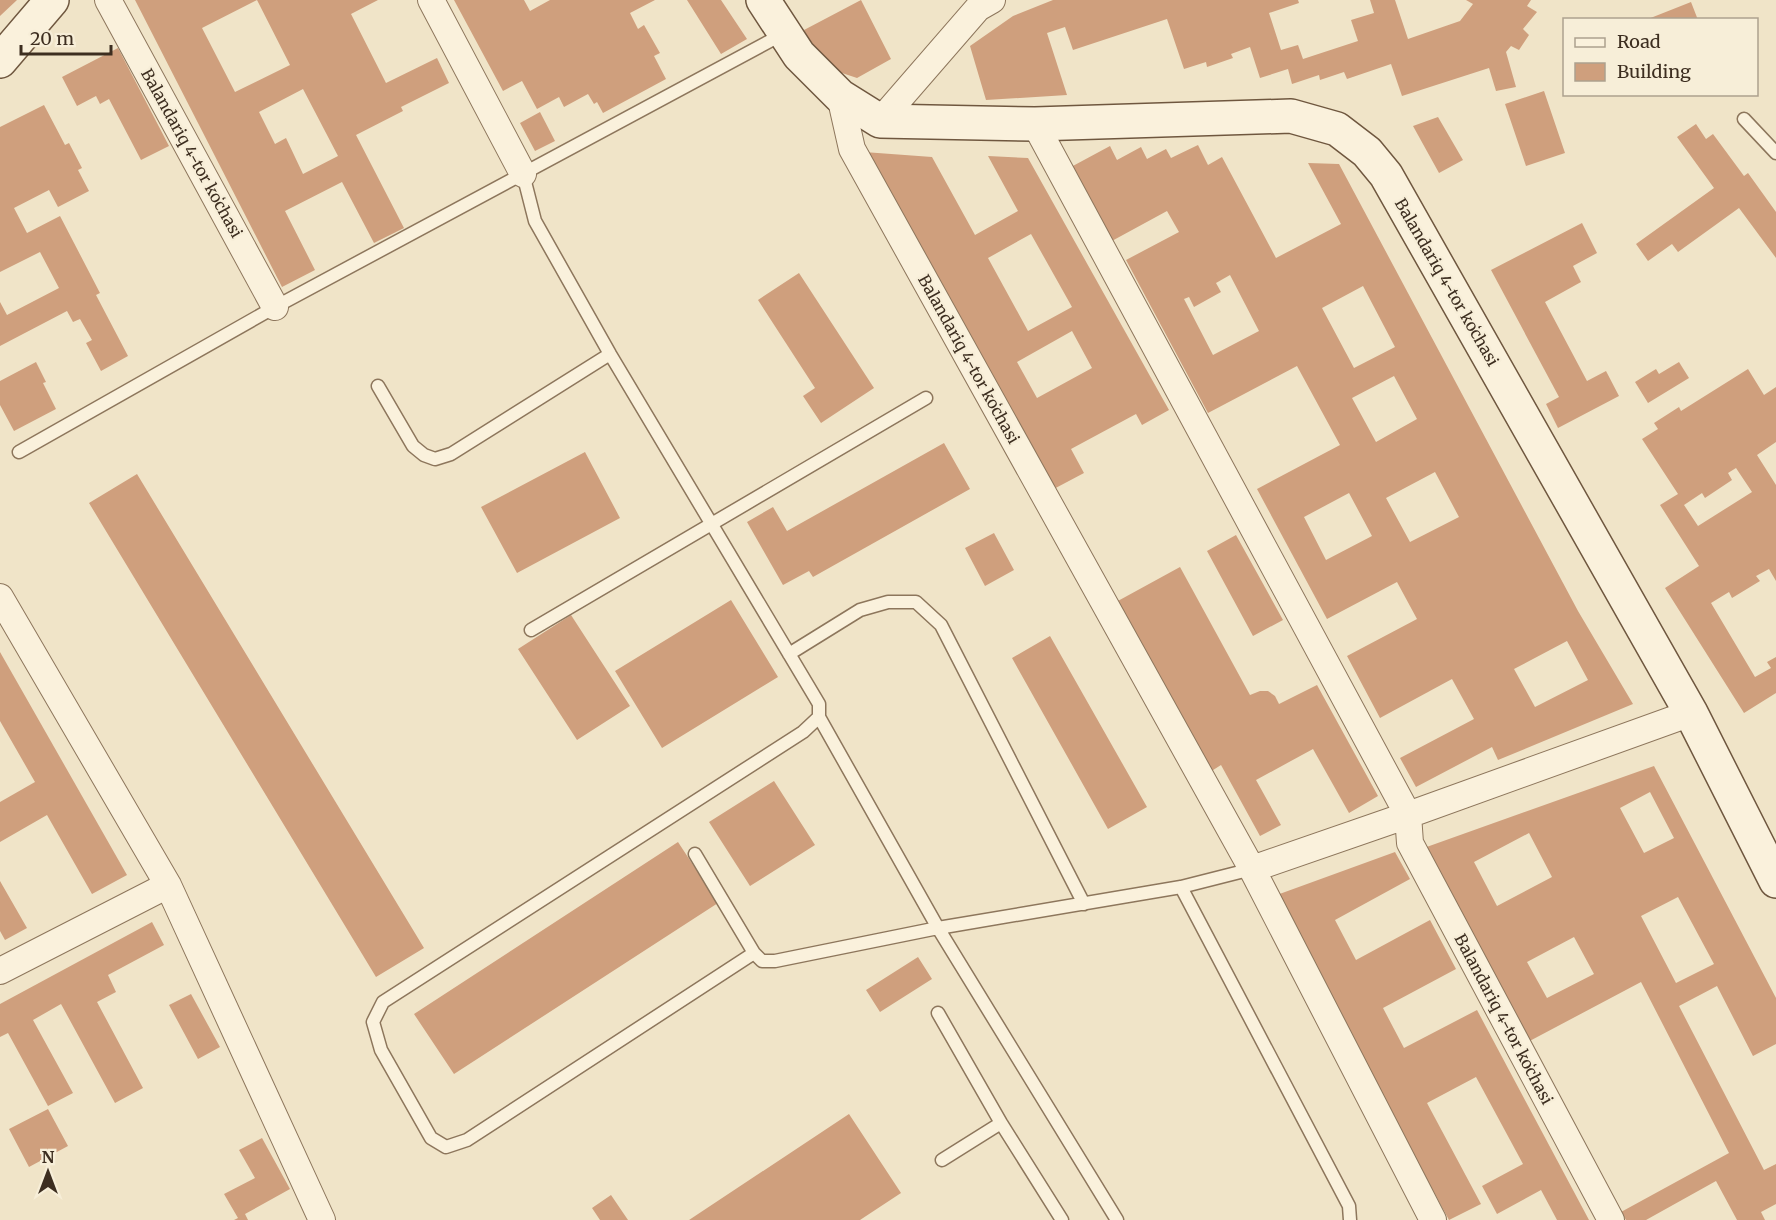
<svg xmlns="http://www.w3.org/2000/svg" width="1776" height="1220" font-family="Merriweather,serif">
  <rect width="100%" height="100%" fill="#f0e4c8"/>
  <path fill="#cf9f7d" fill-rule="evenodd" d="M0 0H17L0 16Z
    M135 0H378L351 14 386 83 437 58 449 83 401 107 403 111 356 135 404 228 374 243 342 182 285 211 315 270 282 287ZM257 0 290 65 235 92 202 28ZM303 89 338 156 303 174 286 138 275 144 259 112Z
    M454 0H524L530 11 550 0H655L630 13 638 29 644 25 660 53 654 56 666 79 603 113 597 102 594 104 588 94 564 107 559 97 537 109 522 81 503 91Z
    M687 0H721L747 39 721 54Z
    M861 0 891 59 857 78 833 70 821 62 804 30Z
    M1053 0H1298L1299 3 1269 13 1281 50 1298 45 1303 59 1358 41 1351 20 1374 13 1370 0H1395L1408 39 1460 21 1473 4 1466 0H1531L1527 6 1537 12 1523 29 1529 35 1519 50 1511 46 1506 52 1516 87 1496 91 1489 68 1402 96 1391 64 1347 79 1344 72 1320 80 1319 75 1292 84 1288 69 1260 78 1250 47 1231 54 1233 58 1207 67 1206 62 1184 69 1167 19 1073 50 1065 27 1047 33 1067 95 986 100 970 46 1013 16Z
    M1691 2 1698 20H1648V19Z
    M118 48 169 146 141 160 109 99 100 104 96 96 77 106 62 77Z
    M1544 91 1565 153 1526 166 1505 104Z
    M44 105 65 145 69 143 82 168 78 170 89 191 58 207 49 190 14 208 27 233 60 216 100 293 96 295 128 356 101 371 86 343 92 340 80 319 73 322 67 311 0 346V302L7 315 59 288 40 252 0 272V127Z
    M540 112 555 141 535 151 520 123Z
    M1438 117 1463 160 1439 173 1413 126Z
    M1696 124 1706 139 1713 134 1744 176 1748 173 1776 212V258L1739 208 1678 252 1672 244 1648 261 1636 244 1714 188 1677 137Z
    M1198 145 1208 165 1222 157 1276 258 1341 224 1308 163 1339 164 1578 611 1633 704 1498 760 1492 747 1416 787 1400 758 1474 719 1452 679 1380 718 1347 656 1417 619 1397 582 1327 619 1257 489 1340 445 1297 366 1208 413 1126 260 1179 232 1167 211 1110 242 1071 167 1110 146 1117 160 1141 147 1147 159 1166 149 1171 158ZM1230 275 1259 331 1213 355 1184 299 1189 297 1194 307 1221 292 1216 283ZM1363 286 1395 347 1354 368 1322 308ZM1394 376 1417 419 1376 442 1352 398ZM1435 472 1459 517 1410 542 1386 498ZM1349 493 1372 536 1326 560 1304 517ZM1567 641 1588 680 1535 707 1514 669Z
    M864 152 932 157 975 235 1018 211 988 156 1028 158 1169 410 1142 425 1136 414 1071 449 1084 473 1050 491ZM1031 234 1072 307 1028 331 988 258ZM1072 331 1092 368 1037 398 1017 362Z
    M1582 223 1597 253 1573 266 1581 282 1545 302 1587 381 1606 371 1619 396 1558 428 1546 404 1559 397 1491 270Z
    M799 273 874 388 821 423 803 396 815 388 758 300Z
    M36 362 46 382 43 383 56 409 14 431 0 405V381Z
    M1679 362 1689 378 1648 403 1635 382 1656 369 1659 374Z
    M1748 369 1764 395 1776 387V442L1757 455 1776 485V581L1769 569 1756 576 1760 581 1732 598 1729 592 1711 603 1755 677 1771 668 1767 662 1776 657V693L1744 713 1665 588 1699 566 1660 505 1678 494 1642 439 1658 429 1654 423 1679 407 1681 411ZM1736 468 1752 492 1698 526 1684 505 1702 493 1705 498 1732 480 1728 473Z
    M944 443 970 489 813 577 809 571 783 585 747 522 773 507 787 531Z
    M585 452 620 518 517 573 481 507Z
    M137 474 424 948 376 977 89 503Z
    M994 533 1014 570 985 586 965 548Z
    M1236 535 1283 620 1253 636 1207 551Z
    M1180 567 1250 695 1260 691H1268L1275 696 1279 704 1317 685 1378 796 1349 813 1313 749 1256 780 1281 825 1260 836 1221 765 1210 772 1116 602Z
    M731 600 778 677 662 748 615 671Z
    M571 615 630 706 577 740 518 649Z
    M1050 636 1147 807 1108 829 1012 658Z
    M0 652 127 875 92 894 47 815 0 842V802L35 782 0 721Z
    M1654 766 1776 998V1044L1753 1056 1717 986 1679 1006 1764 1170 1776 1164V1204L1761 1212 1765 1220H1737L1716 1181 1646 1220H1626L1621 1212 1729 1153 1641 982 1524 1044 1421 849ZM1650 792 1674 838 1644 853 1620 808ZM1529 833 1552 877 1497 906 1474 862ZM1678 897 1714 964 1676 983 1641 916ZM1574 937 1594 974 1547 998 1527 962Z
    M774 781 815 845 750 886 709 822Z
    M678 842 718 903 454 1074 414 1014Z
    M1395 852 1410 879 1335 920 1356 960 1430 920 1456 969 1383 1008 1404 1048 1477 1010 1589 1220H1557L1541 1190 1497 1214 1482 1186 1523 1164 1476 1077 1427 1103 1481 1204 1449 1220 1274 896Z
    M0 881 27 928 5 940 0 931Z
    M152 922 164 945 108 975 116 992 97 1002 143 1088 115 1103 61 1004 33 1020 73 1093 48 1106 8 1033 0 1037V1004Z
    M918 957 932 979 880 1012 866 990Z
    M191 994 220 1047 198 1059 169 1005Z
    M48 1109 68 1146 29 1167 9 1129Z
    M849 1114 901 1193 860 1220H689Z
    M262 1138 290 1189 245 1214 248 1220H234L238 1218 224 1194 255 1178 239 1150Z
    M611 1195 628 1220H600L592 1208Z"/>
  <g fill="none" stroke-linecap="round" stroke-linejoin="round">
    <defs>
      <path id="lane" d="M1744 119 1776 153
        M523 174 535 221 610 354 819 704V717L803 732 383 1002 373 1022 381 1050 431 1138 446 1147 467 1140 754 953
        M378 386 413 446 424 455 435 459 451 454 610 354
        M19 452 275 307 783 34
        M531 630 926 398
        M789 654 860 610 888 602H916L941 625 1084 904
        M819 717 938 928 1181 887 1252 869
        M695 854 754 953 762 961H775L938 928 1117 1220
        M1181 887 1349 1206 1350 1220
        M938 1013 1001 1123 1062 1220
        M942 1160 1001 1123"/>
      <path id="street" d="M108 0 275 307
        M431 0 523 174
        M840 96 852 149 1252 869 1433 1220
        M880 121 978 8 992 0
        M1035 124 1408 815 1410 843 1611 1220
        M0 597 168 885 322 1220
        M1252 869 1408 815 1691 713
        M0 971 168 885"/>
      <path id="secondary" d="M763 0 799 55 840 96 880 121 1035 124 1291 116 1337 129 1367 152 1386 175 1691 713 1776 881
        M0 61 52 0"/>
    </defs>
    <use href="#lane" stroke="#8d765c" stroke-width="15"/>
    <use href="#street" stroke="#8d765c" stroke-width="28"/>
    <use href="#secondary" stroke="#6f573f" stroke-width="36"/>
    <use href="#lane" stroke="#faf1dc" stroke-width="12"/>
    <use href="#street" stroke="#faf1dc" stroke-width="26"/>
    <use href="#secondary" stroke="#faf1dc" stroke-width="33"/>
  </g>
  <g text-anchor="middle" stroke-width="4.5" stroke-linejoin="round" paint-order="stroke">
    <g font-size="16" fill="#3d2e20" stroke="#f7eed8">
      <text transform="translate(192 153) rotate(61)" y="6">Balandariq 4-tor koʻchasi</text>
      <text transform="translate(1447 282) rotate(60)" y="6">Balandariq 4-tor koʻchasi</text>
      <text transform="translate(969 359) rotate(61)" y="6">Balandariq 4-tor koʻchasi</text>
      <text transform="translate(1504 1019) rotate(62)" y="6">Balandariq 4-tor koʻchasi</text>
    </g>
  </g>
  <rect x="1563" y="18" width="195" height="78" fill="#f7eed8" stroke="#ada18e" stroke-width="1.5"/>
  <rect x="1575" y="38" width="30" height="9" fill="#faf1dc" stroke="#ada18e" stroke-width="1.5"/>
  <text x="1617" y="48" font-size="18" fill="#3d2e20">Road</text>
  <rect x="1575" y="63" width="30" height="18" fill="#cf9f7d" stroke="#ada18e" stroke-width="1.5"/>
  <text x="1617" y="78" font-size="18" fill="#3d2e20">Building</text>
  <g transform="translate(48 1172)" stroke="#f7eed8" stroke-width="4.5" paint-order="stroke">
  <path d="M0-4.5L10 22L0 15L-10 22Z" fill="#3d2e20"/>
  <text y="-9" font-size="16" font-weight="bold" text-anchor="middle" fill="#3d2e20">N</text>
  </g>
  <path d="M21 45v9h90v-9" fill="none" stroke="#3d2e20" stroke-width="3"/>
  <text x="30" y="45" font-size="18" fill="#3d2e20" stroke="#f7eed8" stroke-width="4.5" paint-order="stroke">20 m</text>
</svg>
